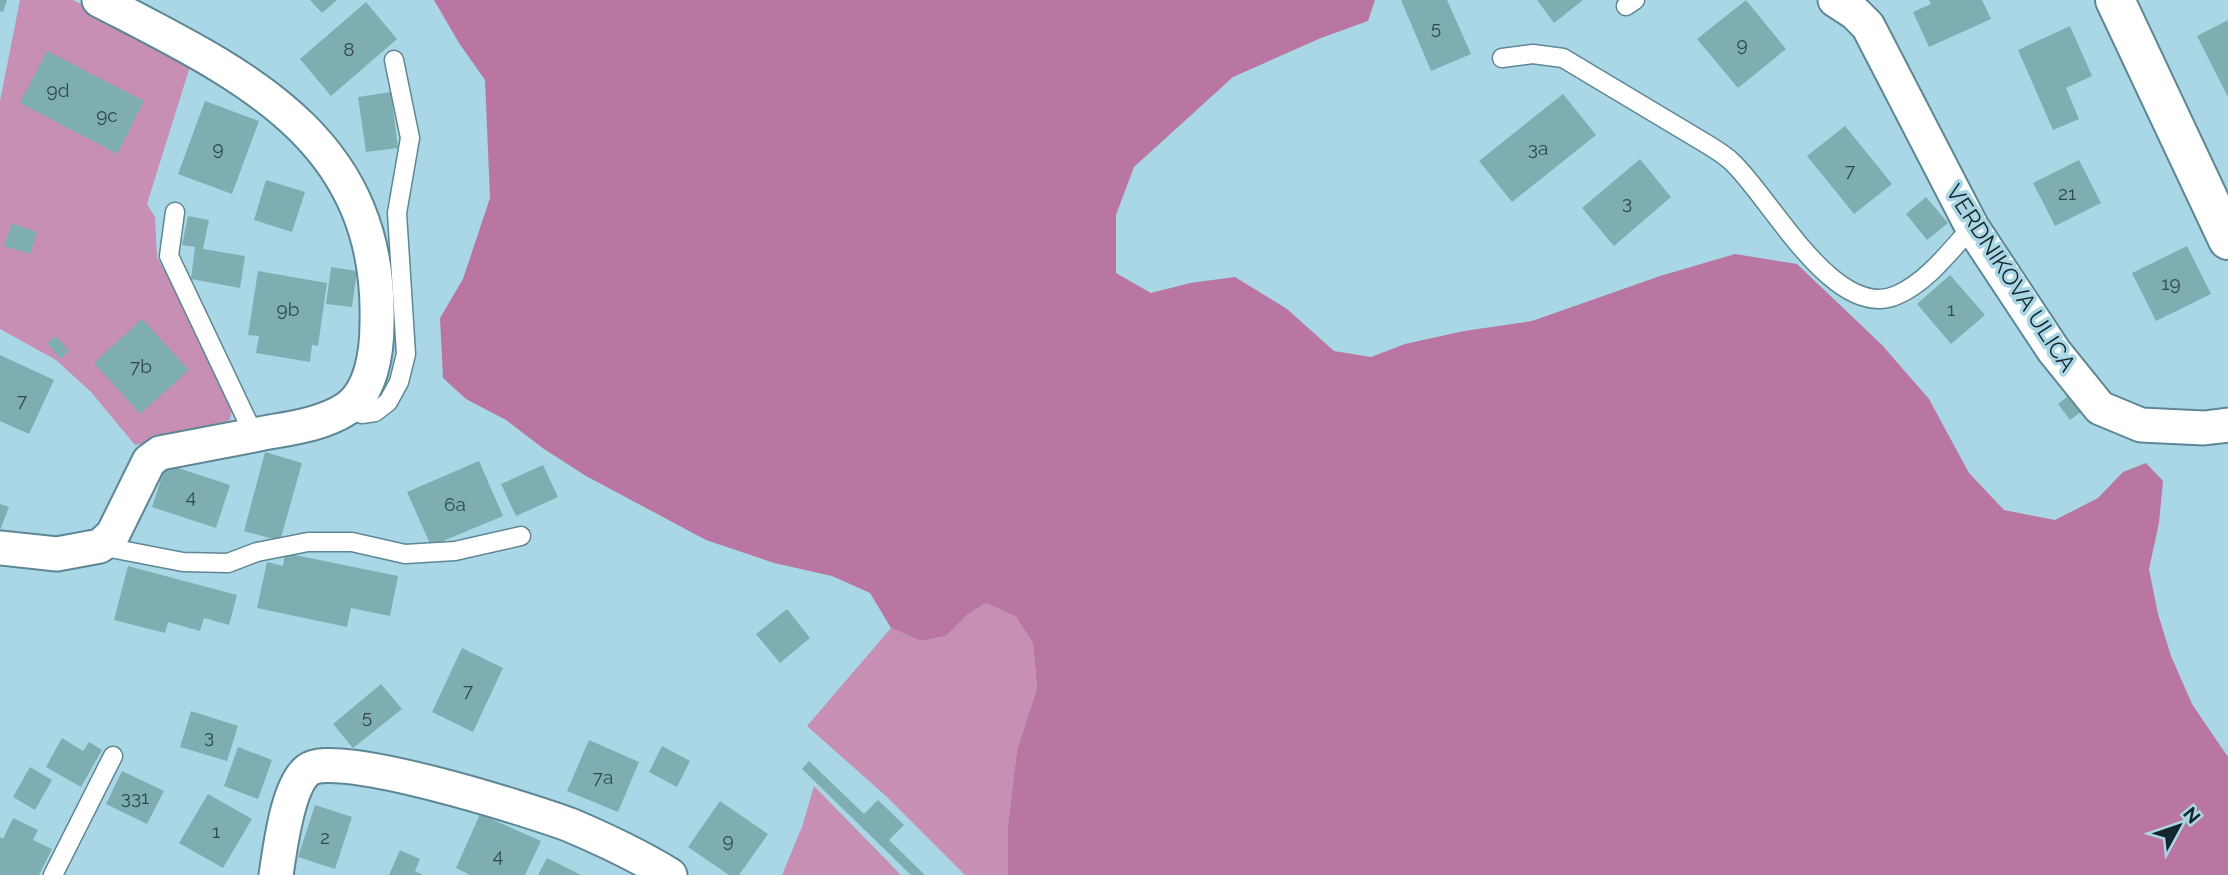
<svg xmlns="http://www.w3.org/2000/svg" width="2228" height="875" font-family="Raleway,sans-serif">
  <rect width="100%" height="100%" fill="#aad7e6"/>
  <path fill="#c78fb3" d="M20 0H73L192 60 147 204 155 217 157 257 224 382 233 406 230 419 221 428 135 445 91 392 56 360 0 329V101Z
    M986 603 1016 617 1033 643 1037 688 1017 750 1008 825V875H965L887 797 807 726 891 628 921 641 946 636 967 615Z
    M814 786 901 875H782L802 827Z"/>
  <path fill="#b976a3" d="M434 0H1375L1368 21 1321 38 1233 77 1134 167 1116 215V273L1151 293 1190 283 1235 277 1287 309 1334 351 1371 357 1405 344 1464 331 1532 321 1660 276 1735 254 1797 264 1882 345 1929 399 1969 473 2004 510 2055 520 2098 498 2123 472 2146 463 2163 481 2159 523 2149 569 2158 614 2171 656 2192 704 2228 757V875H1008V825L1017 750 1037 688 1033 643 1016 617 986 603 967 615 946 636 921 641 891 628 870 593 832 576 774 563 706 540 586 476 544 449 506 420 466 399 443 378 440 318 463 279 490 198 485 80 459 43Z"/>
  <path fill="#7eaeb1" d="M0 0H7L3 12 0 11Z
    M310 0H337L322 13Z
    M1401 0H1447L1471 54 1431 71Z
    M1537 0H1583L1554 23Z
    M1746 0 1786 49 1738 88 1697 39Z
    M1929 0H1982L1991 19 1929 47 1913 12 1931 4Z
    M366 2 397 39 331 96 300 59Z
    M2228 20V97L2197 36Z
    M2070 26 2092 76 2066 88 2079 119 2053 130 2018 50Z
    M47 51 144 101 117 154 20 103Z
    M391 92 398 148 366 152 358 97Z
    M1563 94 1596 135 1512 202 1479 161Z
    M205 101 259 121 232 194 178 174Z
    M1845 126 1892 184 1854 214 1807 156Z
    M1640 159 1671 197 1614 246 1582 208Z
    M2079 160 2101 203 2055 226 2033 183Z
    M266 180 305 192 292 232 254 220Z
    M1926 197 1948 223 1927 240 1906 214Z
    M188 216 209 220 203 249 245 256 240 288 191 279 195 247 182 245Z
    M12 223 37 232 30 254 4 246Z
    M2187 246 2211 294 2156 321 2132 273Z
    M331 267 357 271 352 307 326 304Z
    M258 271 327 283 318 346 312 345 310 362 256 353 259 336 248 335Z
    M1950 275 1985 315 1951 344 1917 304Z
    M142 319 189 370 140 414 94 363Z
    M56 336 69 351 60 359 47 343Z
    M0 355 54 380 29 434 0 421Z
    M2072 393 2085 409 2070 420 2058 404Z
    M265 452 302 463 280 541 244 531Z
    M479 461 503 516 431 546 407 492Z
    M166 464 230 485 216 528 152 507Z
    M543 465 558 497 516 516 501 484Z
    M0 504 9 507 0 530Z
    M285 553 398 576 390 616 351 608 347 627 257 608 267 562 283 566Z
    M128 566 237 595 229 625 204 618 200 631 168 622 165 633 114 620Z
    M787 609 810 638 780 663 756 634Z
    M462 648 503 668 473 732 432 712Z
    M381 684 402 709 353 748 333 724Z
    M191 711 238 726 227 761 180 747Z
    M62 738 83 751 89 742 102 750 81 787 46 767Z
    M589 740 639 762 618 812 567 791Z
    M662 746 690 761 677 787 649 772Z
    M238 747 272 760 258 799 224 786Z
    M809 761 864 814 878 800 904 825 889 840 925 875H911L802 769Z
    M30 767 52 780 35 810 13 797Z
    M122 771 164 791 147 824 106 804Z
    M208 794 252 819 223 868 179 843Z
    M720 801 768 834 739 875H729L688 847Z
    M315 805 352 817 335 869 298 857Z
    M480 814 541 841 525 875H470L456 868Z
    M13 818 38 830 33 840 52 849 39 875H0V837L3 839Z
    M400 850 420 859 415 871 423 875H389Z
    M547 858 581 875H538Z"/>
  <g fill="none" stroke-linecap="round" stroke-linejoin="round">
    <defs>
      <path id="service" d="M1626 6 1635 0
        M1502 58 1533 54 1563 58 1710 146C1718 151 1726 156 1732 162 1770 197 1835 323 1897 295 1927 282 1950 251 1972 227
        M175 212 169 256 254 435
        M347 409 362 414 375 412 388 402 399 382 406 354 397 213 410 138 394 60
        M100 546 183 562 228 563 257 552 308 542H352L405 554 455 551 521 536
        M53 875 113 756"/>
      <path id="minor" d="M1835 0 1855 13 1868 26 1972 227 2054 351 2100 408 2141 425 2204 428 2228 425
        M0 548 57 554 100 546 113 534 149 461 160 453C191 447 222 441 254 435 283 429 320 426 346 409 372 392 377 351 377 323 382 136 241 74 99 0
        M276 875C280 850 287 786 308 770 335 748 533 811 570 825 603 839 639 856 670 875"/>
      <path id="tertiary" d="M2115 0 2228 240"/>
    </defs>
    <use href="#service" stroke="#5d8795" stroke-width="21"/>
    <use href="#minor" stroke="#5d8795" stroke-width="37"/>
    <use href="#tertiary" stroke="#5d8795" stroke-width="42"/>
    <use href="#service" stroke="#fff" stroke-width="18"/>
    <use href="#minor" stroke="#fff" stroke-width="33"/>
    <use href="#tertiary" stroke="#fff" stroke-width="38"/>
  </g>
  <g text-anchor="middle" stroke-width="7" stroke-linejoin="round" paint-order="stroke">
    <g font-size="19" fill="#2f494e">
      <text x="1436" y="34">5</text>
      <text x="1742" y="51">9</text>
      <text x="349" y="56">8</text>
      <text x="58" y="97">9d</text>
      <text x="107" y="122">9c</text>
      <text x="218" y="155">9</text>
      <text x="1538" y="155">3a</text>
      <text x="1850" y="177">7</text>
      <text x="2067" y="200">21</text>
      <text x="1627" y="209">3</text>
      <text x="2171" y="290">19</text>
      <text x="288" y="316">9b</text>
      <text x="1951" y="316">1</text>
      <text x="141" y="373">7b</text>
      <text x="22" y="407">7</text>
      <text x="191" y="503">4</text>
      <text x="455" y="511">6a</text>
      <text x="468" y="697">7</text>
      <text x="367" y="723">5</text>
      <text x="209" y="743">3</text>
      <text x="603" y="784">7a</text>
      <text x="135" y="804">331</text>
      <text x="216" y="838">1</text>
      <text x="325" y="844">2</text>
      <text x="728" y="847">9</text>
      <text x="498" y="862">4</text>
    </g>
    <g font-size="23" fill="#15272d" stroke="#aad7e6">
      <text transform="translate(2011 278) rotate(57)" y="8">VERDNIKOVA ULICA</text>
    </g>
  </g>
  <g transform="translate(2179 826) rotate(50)" stroke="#aad7e6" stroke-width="5" paint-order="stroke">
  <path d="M0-5L12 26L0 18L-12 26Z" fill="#15272d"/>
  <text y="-10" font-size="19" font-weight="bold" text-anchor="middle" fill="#15272d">N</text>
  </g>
</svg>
